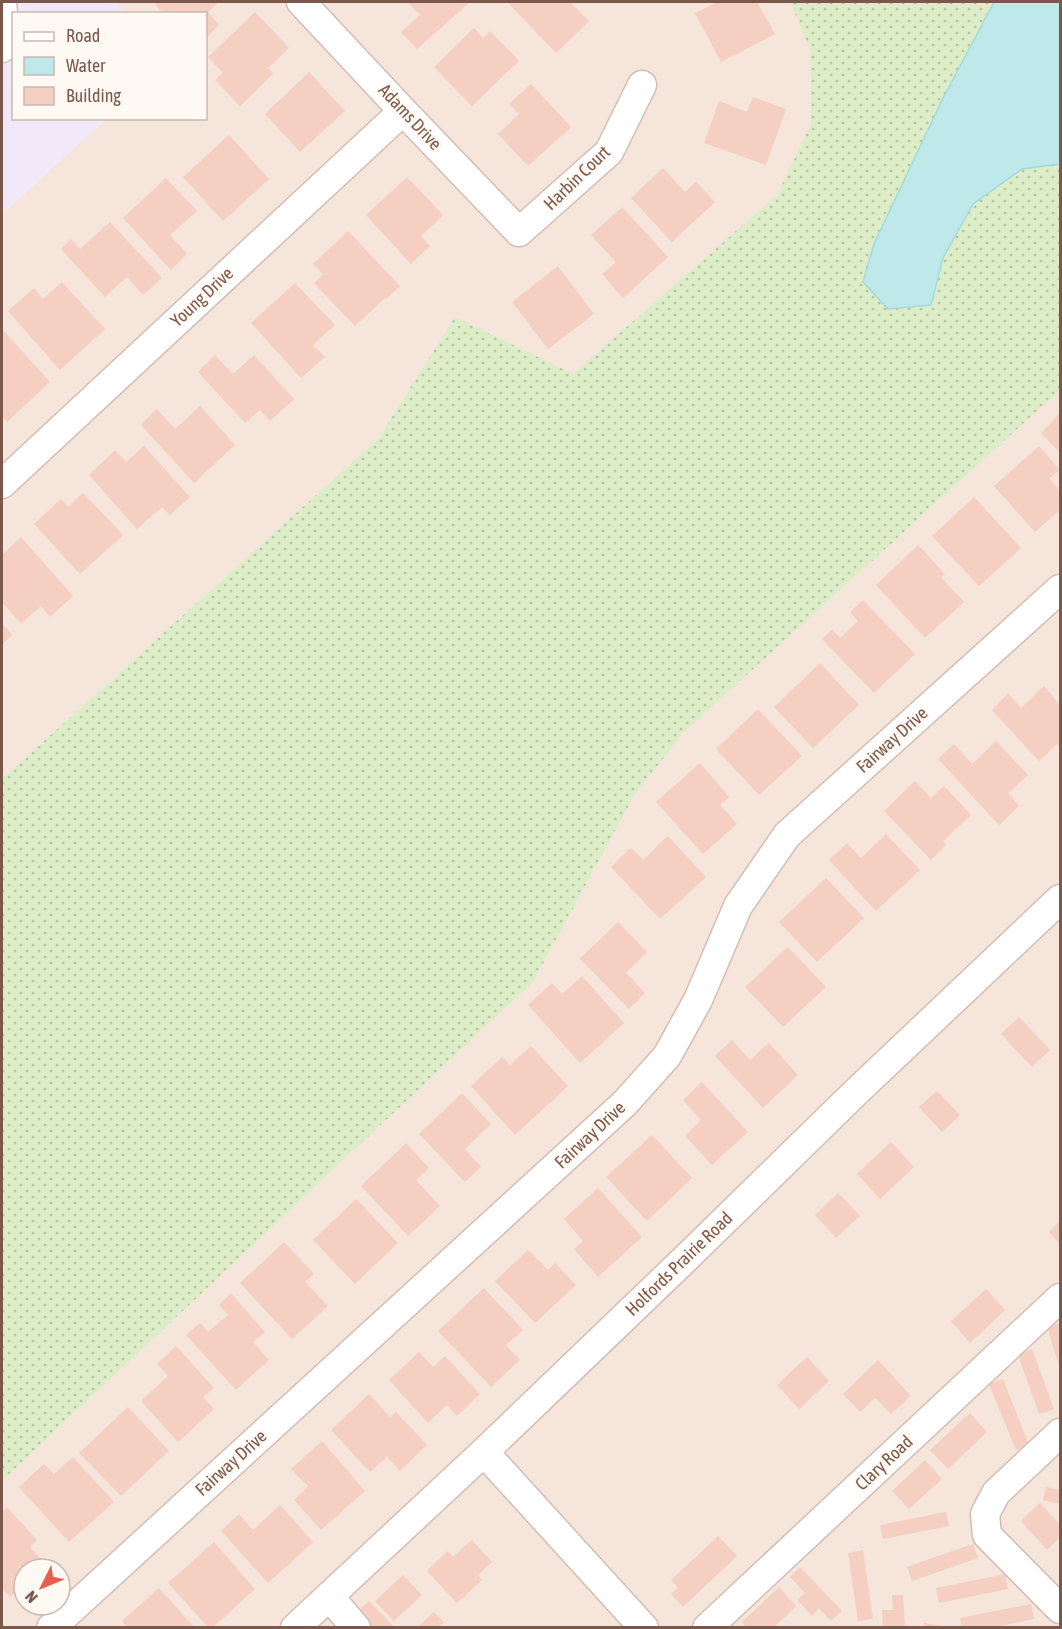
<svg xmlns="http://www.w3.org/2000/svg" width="1062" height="1629" font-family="'Asap Condensed',sans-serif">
  <defs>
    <pattern id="grass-dots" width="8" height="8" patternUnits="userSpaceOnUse" patternTransform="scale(1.5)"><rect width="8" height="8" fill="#dcedc8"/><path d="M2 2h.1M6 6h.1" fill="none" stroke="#b7c3a5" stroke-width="1.8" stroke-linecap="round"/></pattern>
  </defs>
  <rect width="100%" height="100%" fill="#fdf4ec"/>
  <path fill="#f5e5da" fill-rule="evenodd" d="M114 2H790L810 50 811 124 778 195 573 374 455 318 378 439 2 779V214L106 119 206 118V14L125 13Z
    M1060 390V1627L2 1628V1479L6 1477 533 982 634 796 683 733ZM24 1569H60V1605H24Z"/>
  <path fill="#f1e8fa" d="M2 2H114L125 13 14 14V118L106 119 2 214Z"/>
  <path fill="url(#grass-dots)" d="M790 2H1060V390L683 733 634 796 533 982 6 1477 2 1479V779L378 439 455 317 573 374 777 195 811 124 810 50Z"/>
  <path fill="#bee8e9" stroke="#a4dadb" stroke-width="1.5" d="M994 2H1060V164L1022 169 973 204 943 258 931 305 888 309 863 282 874 244 942 100Z"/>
  <path fill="#f4cfc2" d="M158 2H219L208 12 219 25 206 38V14H164L155 4Z
    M407 2H470L417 49 401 32 420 15Z
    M507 2H570L589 21 556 53Z
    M717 2H757L775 34 721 62 695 13Z
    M255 12 289 48 268 68 273 74 240 106 215 80 223 73 208 57Z
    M474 28 483 38 490 31 519 61 472 106 434 67Z
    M309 72 345 111 300 152 265 114Z
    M531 84 571 127 528 166 498 134 519 114 509 104Z
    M753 97 786 109 766 165 704 143 719 101 747 112Z
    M229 135 269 179 223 221 183 177Z
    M663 168 685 192 696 182 715 202 672 242 631 198Z
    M407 177 443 215 421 236 430 246 411 264 366 215Z
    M166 178 197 211 170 235 187 254 171 270 123 218Z
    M622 207 668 257 623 298 602 274 616 262 591 235Z
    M110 222 162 278 143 295 127 277 105 297 61 249 71 239 80 249Z
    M348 231 400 286 386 299 385 298 355 326 314 283 323 274 313 264Z
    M558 266 594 314 548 349 512 302Z
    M62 282 105 329 60 370 8 311 34 288 43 299Z
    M295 283 335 325 313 345 325 357 301 378 251 323Z
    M2 329 50 382 7 422 2 416Z
    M215 355 233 374 254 355 294 399 270 421 260 410 245 423 198 372Z
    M200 406 235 445 194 483 141 425 157 409 175 429Z
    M1060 413V453L1041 433Z
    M144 446 190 497 170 515 162 507 137 529 89 475 115 450 126 462Z
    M1039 446 1060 470 1049 478 1060 491V510L1035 532 994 486Z
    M83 493 123 535 80 574 34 524 61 499 68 507Z
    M974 497 1021 548 979 586 932 536Z
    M21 537 73 596 50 617 41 606 21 624 2 602V555Z
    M918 545 945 574 941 577 964 602 925 638 876 585Z
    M863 600 915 654 874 693 822 639 832 630 840 638 858 621 850 612Z
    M2 623 12 635 2 645Z
    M820 663 859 705 813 748 774 707Z
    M1044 686 1060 705V748L1057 744 1039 761 992 710 1008 694 1021 708Z
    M758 709 802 756 759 795 716 749Z
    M996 741 1028 775 1008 793 1019 806 999 825 938 759 954 744 972 764Z
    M700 763 729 797 720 805 737 824 703 854 656 802Z
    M915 781 931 798 944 786 971 815 943 841 946 845 931 860 884 811Z
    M886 834 920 870 876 911 829 860 847 843 861 858Z
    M668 836 706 877 660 919 611 867 631 848 643 860Z
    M826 878 864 918 817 962 779 922Z
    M618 922 647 952 626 973 645 993 629 1009 580 959Z
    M788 947 826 987 783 1027 745 987Z
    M582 976 624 1023 580 1063 528 1005 552 983 562 994Z
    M1019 1017 1050 1050 1032 1067 1001 1034Z
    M732 1040 750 1060 769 1043 798 1075 763 1108 715 1056Z
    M531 1046 568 1086 515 1135 471 1086 502 1057 510 1065Z
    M702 1082 748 1132 712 1165 685 1136 701 1120 683 1100Z
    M937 1091 960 1115 942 1132 919 1107Z
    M462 1093 491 1124 465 1149 481 1167 465 1182 419 1134Z
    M652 1135 692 1178 647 1221 606 1177Z
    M891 1142 914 1167 880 1199 857 1174Z
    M406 1143 429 1168 416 1180 440 1206 408 1236 361 1186Z
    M598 1188 642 1237 598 1277 574 1249 583 1241 564 1219Z
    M838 1193 860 1216 836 1238 815 1215Z
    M356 1199 398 1243 355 1284 313 1240Z
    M1060 1221V1244L1049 1232Z
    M284 1242 314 1274 305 1282 328 1306 292 1339 240 1283Z
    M528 1250 548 1270 555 1263 576 1285 535 1323 495 1281Z
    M484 1288 523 1330 506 1345 520 1360 491 1387 438 1331Z
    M986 1289 1005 1310 970 1343 951 1321Z
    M231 1293 265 1332 253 1342 269 1360 236 1390 186 1335 200 1323 208 1332 228 1315 219 1305Z
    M1060 1323V1369L1047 1327Z
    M176 1346 214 1388 203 1397 214 1409 178 1442 141 1401 168 1376 157 1364Z
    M1032 1349 1054 1409 1039 1414 1018 1355Z
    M419 1352 433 1367 445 1356 480 1394 457 1416 447 1405 428 1423 389 1380Z
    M807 1357 829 1381 799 1409 777 1385Z
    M878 1360 911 1396 891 1414 875 1398 860 1412 843 1394Z
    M1003 1379 1029 1445 1016 1450 989 1384Z
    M369 1394 390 1417 396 1412 427 1445 400 1471 387 1457 370 1472 331 1430Z
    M128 1407 169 1451 121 1496 79 1453Z
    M970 1413 987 1432 948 1469 930 1450Z
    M322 1441 365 1491 321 1530 294 1500 308 1486 291 1469Z
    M73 1457 114 1502 69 1542 19 1487 44 1464 54 1474Z
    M925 1460 942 1479 909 1509 892 1491Z
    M1046 1487 1060 1490V1504L1043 1500Z
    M1040 1503 1060 1525V1537L1047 1550 1021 1521Z
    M280 1505 313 1542 268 1583 221 1531 239 1514 253 1530Z
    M7 1507 37 1540 30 1547 45 1564 40 1569H24V1584L10 1597 2 1588V1512Z
    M946 1512 949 1526 883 1539 880 1525Z
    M718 1536 737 1556 683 1607 671 1594 678 1588 671 1580Z
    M472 1540 492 1562 478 1575 482 1580 457 1603 427 1571 448 1551 453 1557Z
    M214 1542 255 1589 212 1628H209L168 1583Z
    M973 1544 978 1558 912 1581 907 1567Z
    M863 1550 873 1619 858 1621 848 1553Z
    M800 1567 842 1611 831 1621 819 1608 812 1616 797 1600 805 1593 790 1577Z
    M1005 1574 1008 1589 939 1603 936 1588Z
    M403 1575 422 1595 394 1621 375 1601Z
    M779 1587 796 1606 773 1628H747L742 1622Z
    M159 1588 195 1628H128L122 1621Z
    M892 1595H903L905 1628H883L882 1610H893Z
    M369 1601 393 1626 392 1628H370L356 1613Z
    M1031 1604 1034 1619 991 1628H962L960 1618Z
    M434 1612 444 1622 438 1628H417Z
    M924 1623 942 1626V1628H924Z"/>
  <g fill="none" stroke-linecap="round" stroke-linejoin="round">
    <defs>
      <path id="minor" d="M301 2 403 111 519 232 609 152 642 85
        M2 48 4 23 2 2
        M2 484 403 111
        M1060 1433 996 1493 985 1514 987 1535 1060 1609
        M484 1452 644 1628
        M329 1596 356 1628
        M51 1628 625 1103 667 1056 698 1000 738 906 787 835 1060 589
        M295 1628 484 1452 683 1261 855 1093 1060 899
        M707 1628 1060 1298"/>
    </defs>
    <use href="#minor" stroke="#d4bdb2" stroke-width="31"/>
    <use href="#minor" stroke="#fff" stroke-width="28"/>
  </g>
  <g text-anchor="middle" stroke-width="4.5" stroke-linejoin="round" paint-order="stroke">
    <g font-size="18" fill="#7b574c" stroke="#fff9f3">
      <text transform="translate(410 117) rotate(47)" y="6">Adams Drive</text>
      <text transform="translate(577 178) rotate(-44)" y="6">Harbin Court</text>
      <text transform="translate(202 297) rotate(-43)" y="6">Young Drive</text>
      <text transform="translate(892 740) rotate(-42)" y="6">Fairway Drive</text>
      <text transform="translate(590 1135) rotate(-43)" y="6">Fairway Drive</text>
      <text transform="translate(679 1264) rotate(-44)" y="6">Holfords Prairie Road</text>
      <text transform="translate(231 1463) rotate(-42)" y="6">Fairway Drive</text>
      <text transform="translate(884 1463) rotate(-43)" y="6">Clary Road</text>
    </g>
  </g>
  <rect width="1062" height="1629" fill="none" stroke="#7b574c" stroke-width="6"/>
  <rect x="12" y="12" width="195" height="108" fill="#fff9f3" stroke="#cab8b0" stroke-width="1.5"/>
  <rect x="24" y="32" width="30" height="9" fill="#ffffff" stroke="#cab8b0" stroke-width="1.5"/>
  <text x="66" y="42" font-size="18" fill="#7b574c">Road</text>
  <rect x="24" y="57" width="30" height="18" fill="#bee8e9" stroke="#cab8b0" stroke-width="1.5"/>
  <text x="66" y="72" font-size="18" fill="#7b574c">Water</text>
  <rect x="24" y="87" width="30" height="18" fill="#f4cfc2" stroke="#cab8b0" stroke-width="1.5"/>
  <text x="66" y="102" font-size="18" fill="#7b574c">Building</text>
  <g transform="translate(42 1587) rotate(227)"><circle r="28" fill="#fff9f3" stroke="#cab8b0" stroke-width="1.5"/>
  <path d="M0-4.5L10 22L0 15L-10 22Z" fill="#ea5d4e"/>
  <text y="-9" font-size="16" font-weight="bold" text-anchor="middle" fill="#7b574c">N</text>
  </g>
</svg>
